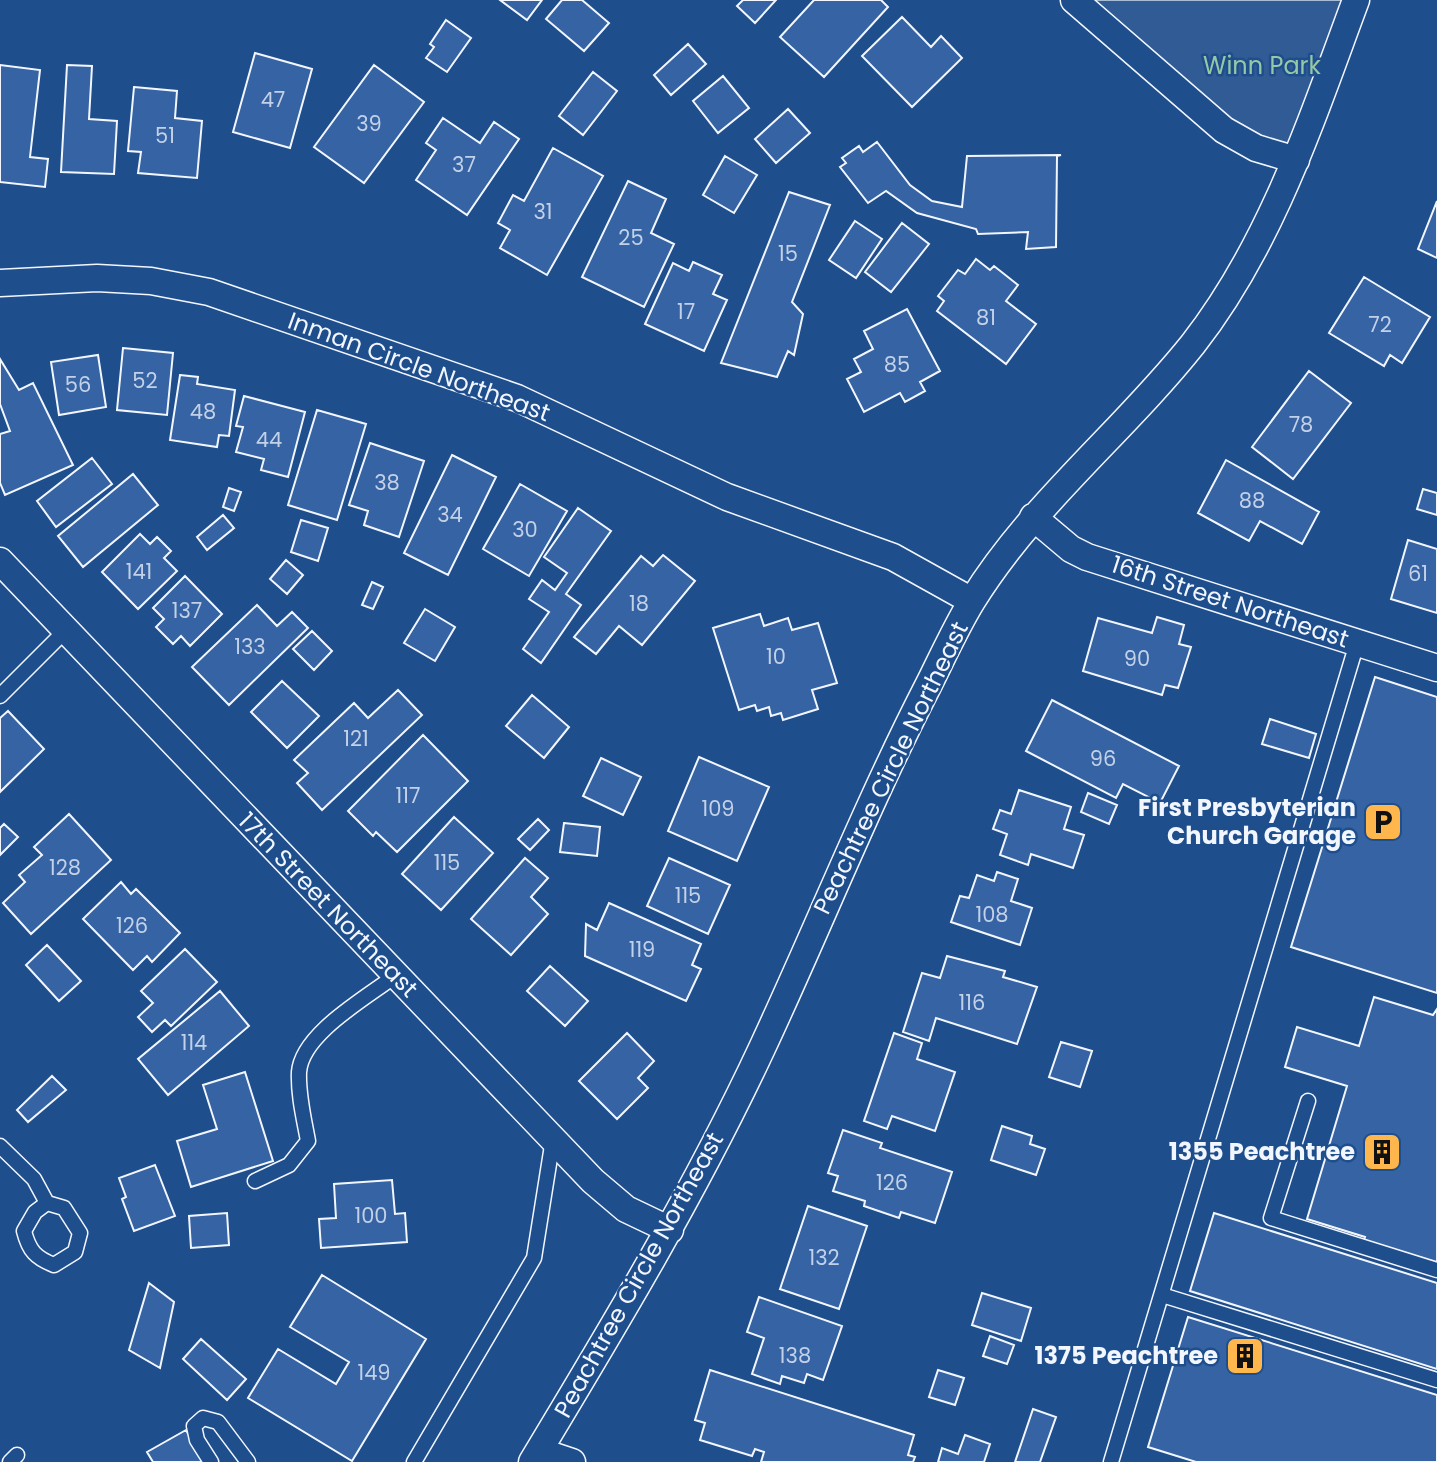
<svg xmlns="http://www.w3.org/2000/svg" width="1437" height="1462" font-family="Poppins,sans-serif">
  <rect width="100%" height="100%" fill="#1f4e8c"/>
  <path fill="#305b95" stroke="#a8bbd7" stroke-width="2" d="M1072 0H1366L1298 152 1229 124Z"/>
  <path fill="#3563a3" stroke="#f2f6ff" stroke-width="2" d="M500 0H542L527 20Z
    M562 0H582L609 23 584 51 546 19Z
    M743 0H776L755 23 737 6Z
    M814 0H881L888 7 824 77 780 37Z
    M902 17 931 47 941 36 962 58 912 107 862 56Z
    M446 20 471 38 447 72 426 58 434 47 430 44Z
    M688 44 706 64 671 95 654 75Z
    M255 53 312 69 290 148 233 132Z
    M0 65 40 70 30 157 48 159 45 187 0 182Z
    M67 65 92 66 89 119 117 121 114 174 61 172Z
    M374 65 424 102 364 183 314 147Z
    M593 72 617 91 583 135 559 116Z
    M723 76 749 108 718 133 693 101Z
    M134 87 177 91 175 118 202 121 197 178 138 173 141 152 128 151Z
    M788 109 810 133 776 163 755 139Z
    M443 118 480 143 494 122 519 139 467 215 416 180 436 150 426 143Z
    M877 142 910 185 932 201 962 207 967 156 1061 155 1057 156 1056 247 1026 249 1028 232 978 234 976 229 917 213 886 191 868 203 840 167 846 163 842 158 859 146 863 152Z
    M553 148 603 176 547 275 500 248 510 230 498 223 513 195 524 201Z
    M725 156 757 175 734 213 703 195Z
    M628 181 666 199 651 233 674 244 644 307 582 277Z
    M789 192 830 205 792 302 803 314 794 355 788 351 777 377 721 363Z
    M1437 201V258L1418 249Z
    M855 221 882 239 856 278 829 260Z
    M902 223 929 244 891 292 865 272Z
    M976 259 990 270 994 266 1018 285 1006 301 1036 324 1006 364 937 311 944 301 938 296 958 270 965 274Z
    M693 262 722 275 713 294 727 300 704 351 645 324 673 263 689 271Z
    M1364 277 1430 317 1402 363 1390 355 1384 366 1329 333Z
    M907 309 940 371 920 382 925 391 905 402 900 393 864 412 847 379 861 372 854 359 873 349 864 331Z
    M123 348 173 353 167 415 117 410Z
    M98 355 106 407 59 415 51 362Z
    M0 359 19 390 33 383 73 465 5 495 0 483V434L10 431 0 404Z
    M1309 371 1351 403 1293 479 1252 447Z
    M180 375 198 377 197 384 235 390 229 436 219 435 217 447 170 440Z
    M244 396 305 412 288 477 261 470 264 459 236 452 243 427 236 426Z
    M317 410 366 424 337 520 288 505Z
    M370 443 424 461 399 537 364 525 368 511 349 505Z
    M452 455 496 477 448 575 404 553Z
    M92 458 112 484 56 527 37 501Z
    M1226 460 1319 512 1302 544 1260 521 1249 541 1198 513Z
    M133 474 158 505 83 567 58 536Z
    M520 484 567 511 529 576 483 549Z
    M229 488 241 492 234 511 223 507Z
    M1423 489 1437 493V515L1417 509Z
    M578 508 611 531 566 594 581 605 541 663 523 649 549 612 529 599 542 580 555 590 567 573 544 557Z
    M223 515 234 528 207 550 197 537Z
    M301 520 328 528 318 561 291 552Z
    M140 534 150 544 157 537 171 551 164 558 177 571 138 609 102 572Z
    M1408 540 1437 549V613L1391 599Z
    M663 555 695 581 642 645 619 626 596 654 574 637 641 556 653 566Z
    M286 560 303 575 287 594 270 579Z
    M185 576 222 614 190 646 181 636 173 644 156 627 164 619 153 608Z
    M372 582 383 587 373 609 362 605Z
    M257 605 277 626 292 612 308 628 229 705 192 667Z
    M425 609 455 627 435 661 404 643Z
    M760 614 764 626 788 618 792 630 818 623 837 683 812 690 818 709 783 720 781 713 771 716 769 707 757 711 755 705 739 710 713 628Z
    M1157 617 1184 625 1179 644 1191 647 1178 688 1165 685 1162 695 1083 671 1098 618 1152 633Z
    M312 631 332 651 314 670 293 649Z
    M1375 677 1437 697V993L1291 947Z
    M282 681 319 716 287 748 251 712Z
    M398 690 422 715 322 810 297 783 308 773 294 760 354 703 368 718Z
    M532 695 569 727 544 758 506 726Z
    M1052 700 1179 766 1160 803 1123 784 1116 798 1026 751Z
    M8 711 44 749 0 792V718Z
    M1270 719 1316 734 1309 758 1262 744Z
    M423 735 468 781 397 852 376 832 373 836 348 811Z
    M699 757 769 787 737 861 668 831Z
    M601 758 641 777 623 815 583 796Z
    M1019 790 1071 807 1064 829 1084 835 1073 868 1031 854 1028 865 1000 855 1007 834 993 829 1000 810 1011 814Z
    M1088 793 1117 805 1109 824 1081 812Z
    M69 814 111 860 31 934 3 903 25 882 19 875 42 855 34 847Z
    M454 817 493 853 441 910 402 874Z
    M538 819 549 830 530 850 518 839Z
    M564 823 600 827 597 856 560 852Z
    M4 824 18 837 0 855V828Z
    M525 858 548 878 531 897 548 914 511 955 471 919Z
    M669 858 730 885 708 934 647 906Z
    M997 872 1018 879 1011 901 1032 908 1020 945 951 922 960 896 969 898 977 875 994 881Z
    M121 882 131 894 136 889 180 933 152 962 147 956 133 970 83 919Z
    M609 903 701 944 692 965 701 969 686 1001 585 956 586 924 597 930Z
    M47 945 81 981 59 1001 26 965Z
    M185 949 217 982 171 1026 165 1020 152 1032 138 1017 153 1003 141 991Z
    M947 956 1005 971 1003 977 1037 987 1017 1044 936 1018 929 1041 903 1032 922 973 940 978Z
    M550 966 588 1001 565 1026 527 991Z
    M220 991 249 1026 168 1095 138 1059Z
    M1374 997 1433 1015 1437 1009V1265L1363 1243 1365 1237 1307 1219 1347 1086 1285 1067 1297 1027 1359 1046Z
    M627 1033 654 1061 638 1078 648 1088 617 1119 579 1081Z
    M894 1033 922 1043 917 1059 955 1072 935 1131 892 1116 887 1129 864 1121Z
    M1061 1042 1092 1051 1080 1087 1049 1077Z
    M245 1072 273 1161 191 1187 177 1141 217 1129 203 1085Z
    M52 1076 66 1090 28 1122 17 1110Z
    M1002 1126 1032 1136 1030 1144 1045 1149 1036 1175 991 1160Z
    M843 1130 882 1143 880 1148 952 1172 935 1223 901 1212 899 1218 864 1206 865 1201 833 1191 838 1176 828 1173Z
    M155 1165 175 1216 134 1231 122 1199 126 1197 119 1178Z
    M392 1180 395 1214 405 1213 407 1242 321 1248 319 1219 336 1218 334 1184Z
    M808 1206 867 1226 839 1309 780 1289Z
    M227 1213 229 1245 191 1248 189 1216Z
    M1214 1213 1437 1283V1369L1190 1291Z
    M322 1275 426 1339 352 1461 248 1398 278 1349 336 1384 349 1362 290 1327Z
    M149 1283 174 1302 160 1368 129 1350Z
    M982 1293 1031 1308 1021 1341 972 1325Z
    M759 1297 842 1326 823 1380 807 1374 804 1383 782 1376 780 1384 752 1374 764 1338 747 1332Z
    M1188 1317 1437 1395V1462H1196L1148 1447Z
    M990 1336 1014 1345 1007 1364 983 1356Z
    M201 1339 246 1379 227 1400 183 1359Z
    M710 1370 914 1435 908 1455 915 1457 913 1462H761L764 1452 755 1449 752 1456 700 1440 705 1423 695 1420Z
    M938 1370 964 1378 955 1405 929 1397Z
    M1033 1409 1056 1417 1040 1462H1015Z
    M186 1430 204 1462H153L147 1452Z
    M965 1435 990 1444 984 1462H938L942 1448 958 1454Z"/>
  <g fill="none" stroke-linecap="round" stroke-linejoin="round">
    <defs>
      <path id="service" d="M0 696 66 630
        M1308 1101 1271 1218 1437 1270
        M0 1146 34 1179 47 1203
        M255 1181 289 1165 308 1141C304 1119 298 1095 299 1072 302 1033 368 997 396 975
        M47 1203 64 1208 80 1233 75 1252 54 1265C36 1258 29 1251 24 1231L35 1212Z
        M1162 1295 1437 1380
        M10 1462 17 1455
        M211 1462 197 1440 194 1426 203 1418 218 1422 248 1462
        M414 1462 534 1258 553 1139
        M1111 1462 1357 643"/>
      <path id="minor" d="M1074 0 1224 130 1256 148 1296 160
        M0 283 97 278 151 281 209 292 517 398 727 497 893 557 972 601
        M1033 517 1071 549 1087 557 1437 668
        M0 561 593 1181 626 1209 670 1230
        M539 1451 572 1462
        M532 1462C614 1326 696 1190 763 1046 819 926 868 802 929 684 943 656 956 627 972 601 1032 504 1123 432 1193 344 1272 243 1312 118 1356 0"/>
    </defs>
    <use href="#service" stroke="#f2f6ff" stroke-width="17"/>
    <use href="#minor" stroke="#f2f6ff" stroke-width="29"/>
    <use href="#service" stroke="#1f4e8c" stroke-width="14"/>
    <use href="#minor" stroke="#1f4e8c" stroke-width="26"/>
  </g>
  <defs>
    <symbol id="parking-square" viewBox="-11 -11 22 22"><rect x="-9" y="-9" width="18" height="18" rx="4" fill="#ffb74d" stroke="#1f4e8c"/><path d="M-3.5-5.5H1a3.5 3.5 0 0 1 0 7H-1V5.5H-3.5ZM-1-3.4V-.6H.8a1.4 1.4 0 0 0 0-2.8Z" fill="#111"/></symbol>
    <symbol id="building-square" viewBox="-11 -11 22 22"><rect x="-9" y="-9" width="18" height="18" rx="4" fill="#ffb74d" stroke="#1f4e8c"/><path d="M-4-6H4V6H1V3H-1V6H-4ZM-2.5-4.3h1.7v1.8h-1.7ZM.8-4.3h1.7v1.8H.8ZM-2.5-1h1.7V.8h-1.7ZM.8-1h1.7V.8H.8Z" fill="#111"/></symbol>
  </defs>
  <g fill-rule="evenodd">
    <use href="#parking-square" x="1361" y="800" width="44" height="44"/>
    <use href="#building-square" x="1360" y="1130" width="44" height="44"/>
    <use href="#building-square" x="1223" y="1334" width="44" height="44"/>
  </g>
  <g text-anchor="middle" stroke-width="5" stroke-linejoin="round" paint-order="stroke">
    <g font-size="21" fill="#c3d1e8">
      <text x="273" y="107">47</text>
      <text x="369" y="131">39</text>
      <text x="165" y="143">51</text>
      <text x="464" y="172">37</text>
      <text x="543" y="219">31</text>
      <text x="631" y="245">25</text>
      <text x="788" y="261">15</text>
      <text x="686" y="319">17</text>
      <text x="986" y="325">81</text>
      <text x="1380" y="332">72</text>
      <text x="897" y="372">85</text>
      <text x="145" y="388">52</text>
      <text x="78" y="392">56</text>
      <text x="203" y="419">48</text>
      <text x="1301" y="432">78</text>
      <text x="269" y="447">44</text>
      <text x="387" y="490">38</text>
      <text x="1252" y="508">88</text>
      <text x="450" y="522">34</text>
      <text x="525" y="537">30</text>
      <text x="139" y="579">141</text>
      <text x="1418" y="581">61</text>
      <text x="639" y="611">18</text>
      <text x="187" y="618">137</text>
      <text x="250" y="654">133</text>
      <text x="776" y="664">10</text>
      <text x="1137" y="666">90</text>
      <text x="356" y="746">121</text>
      <text x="1103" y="766">96</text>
      <text x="408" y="803">117</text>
      <text x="718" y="816">109</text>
      <text x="447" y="870">115</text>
      <text x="65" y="875">128</text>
      <text x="688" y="903">115</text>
      <text x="992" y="922">108</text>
      <text x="132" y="933">126</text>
      <text x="642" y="957">119</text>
      <text x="972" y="1010">116</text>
      <text x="194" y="1050">114</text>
      <text x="892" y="1190">126</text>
      <text x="371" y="1223">100</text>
      <text x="824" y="1265">132</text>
      <text x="795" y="1363">138</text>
      <text x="374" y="1380">149</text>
    </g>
    <g font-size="24" fill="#97c8a6" stroke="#1f4e8c">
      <text x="1262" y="74">Winn Park</text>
    </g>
    <g font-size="24" fill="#f2f6ff" stroke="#1f4e8c">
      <text transform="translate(419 367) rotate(20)" y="8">Inman Circle Northeast</text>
      <text transform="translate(1230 602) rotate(18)" y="8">16th Street Northeast</text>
      <text transform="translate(891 768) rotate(-64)" y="8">Peachtree Circle Northeast</text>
      <text transform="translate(328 905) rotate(46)" y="8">17th Street Northeast</text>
      <text transform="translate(639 1275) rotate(-61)" y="8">Peachtree Circle Northeast</text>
    </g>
    <g font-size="24" font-weight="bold" fill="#f2f6ff" stroke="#1f4e8c" text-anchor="end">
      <text x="1356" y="816">First Presbyterian<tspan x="1356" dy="28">Church Garage</tspan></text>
      <text x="1355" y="1160">1355 Peachtree</text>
      <text x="1218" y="1364">1375 Peachtree</text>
    </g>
  </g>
</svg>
